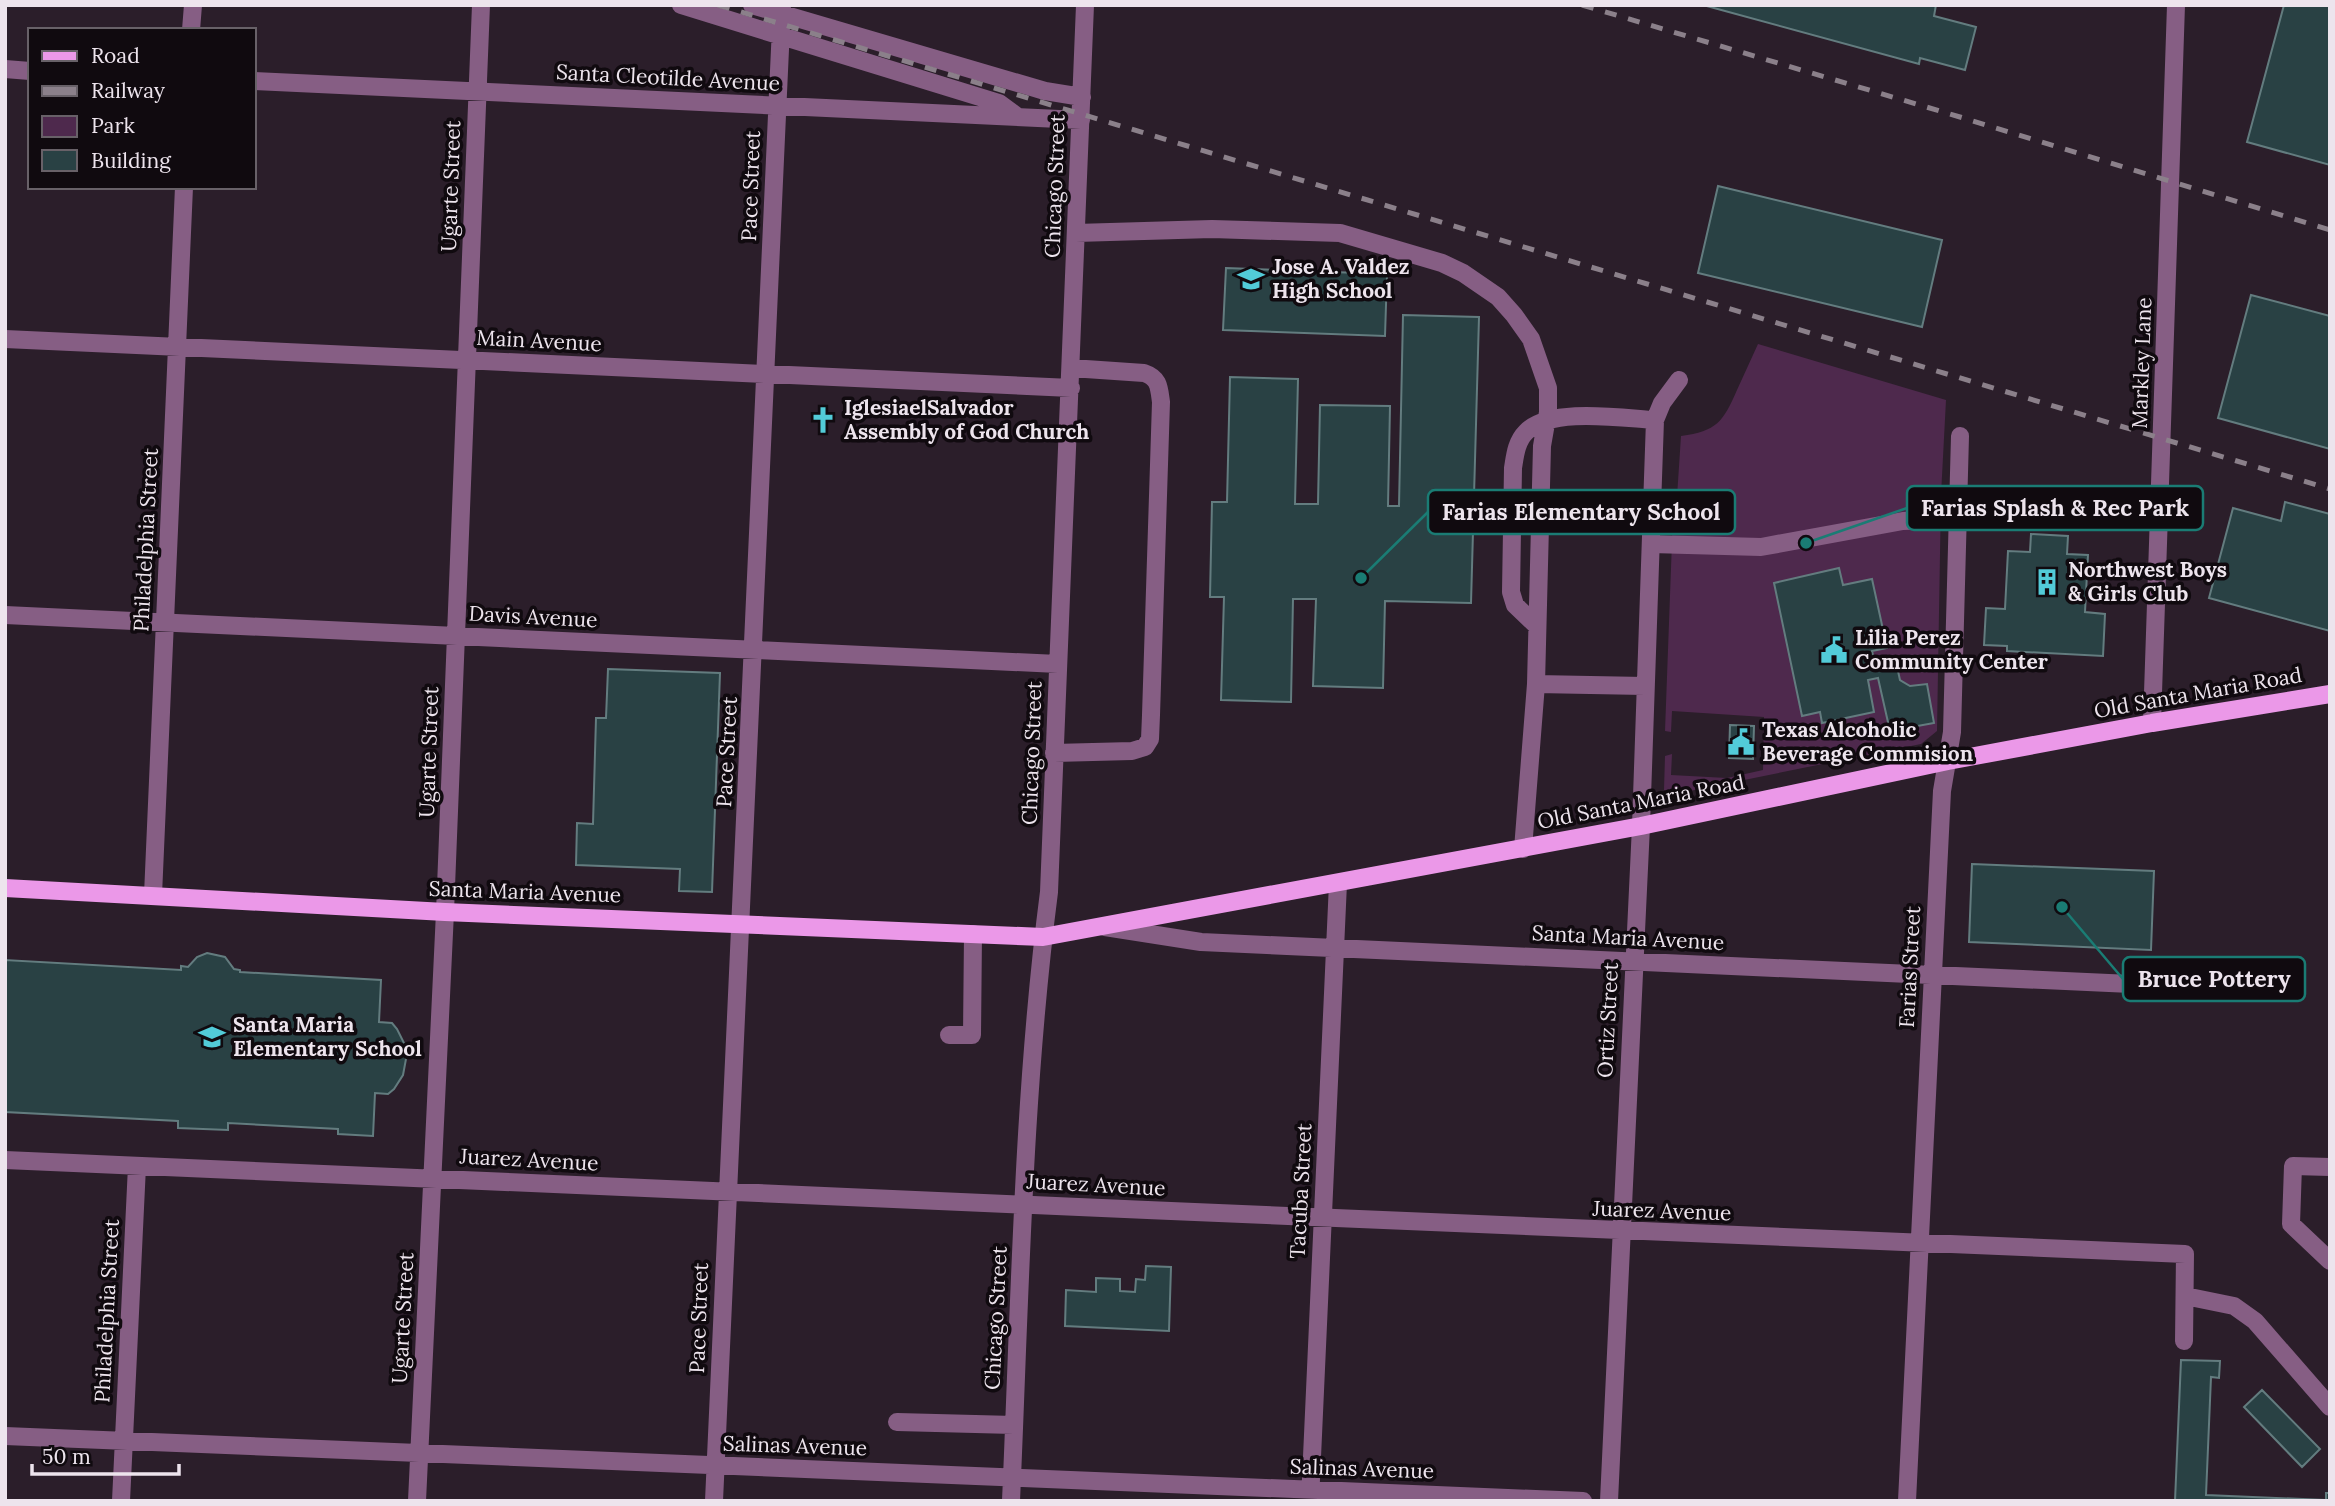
<svg xmlns="http://www.w3.org/2000/svg" width="2335" height="1506" font-family="Lora,serif">
  <rect width="100%" height="100%" fill="#2b1e2a"/>
  <path fill="#4e294d" d="M1758 344 1946 400 1941 495 1937 731 1921 744 1675 794 1664 790 1665 756 1672 754 1671 775 1727 778 1763 770 1764 717 1672 711 1671 732 1665 731 1673 514 1676 512 1681 436C1717 431 1723 422 1737 390 1744 375 1751 359 1758 344Z"/>
  <path fill="#294144" stroke="#637c7f" stroke-width="2" d="M1703 5H1936L1934 16 1976 27 1965 70 1920 58 1919 64Z
    M2284 5H2330V165L2247 142Z
    M1718 186 1942 240 1922 327 1698 273Z
    M1226 268 1387 274 1385 336 1223 330Z
    M2251 295 2330 316V449L2218 418Z
    M1403 315 1479 317 1471 603 1385 601 1383 688 1313 686 1316 599H1293L1291 702 1221 700 1224 597H1210L1212 502H1227L1230 377 1298 379 1295 504H1318L1320 405 1390 406 1388 506H1399Z
    M2285 502 2330 514V631L2209 598 2233 508 2281 521Z
    M2031 534 2068 536 2067 554 2088 555 2085 612 2105 614 2103 656 2007 651V646L1984 645 1986 608 2005 609 2008 551 2030 552Z
    M1839 568 1843 585 1872 579 1887 648 1872 651 1876 667 1896 662 1900 680 1910 686 1927 684 1934 723 1890 731 1878 678 1868 680 1874 712 1822 723 1820 712 1802 716 1774 583Z
    M608 669 720 673 712 892 679 891 680 869 576 865 577 823 593 824 596 718H606Z
    M1730 725 1754 726 1753 759 1729 758Z
    M1972 864 2154 871 2151 950 1969 942Z
    M207 953 225 957 234 969 240 970V972L381 980 379 1022 392 1023 397 1029 404 1043 406 1059 403 1075 394 1089 388 1094 375 1093 373 1136 338 1134V1129L228 1123V1130L178 1128V1121L5 1112V960L181 970V966L188 967 197 957Z
    M1146 1266 1171 1267 1169 1331 1065 1326 1066 1290 1096 1292V1278L1120 1279V1291L1135 1292 1136 1279 1145 1280Z
    M2181 1360 2220 1361 2219 1378 2211 1377 2206 1495 2326 1500V1493H2330V1501H2175Z
    M2262 1390 2320 1449 2302 1467 2244 1407Z"/>
  <g fill="none" stroke-linecap="round" stroke-linejoin="round">
    <path stroke="#865e84" stroke-width="18" d="M681 5 999 103 1018 117
      M752 5 1045 91 1082 97
      M191 30 193 5
      M5 69 30 71
      M254 81 1081 120
      M1076 233 1212 229 1340 233 1442 263 1463 273 1498 297 1514 315 1531 339 1548 388V412L1542 446 1536 684 1523 849
      M5 339 1071 388
      M1651 544 1761 547 1903 521 1957 519
      M5 615 1058 664
      M1537 626 1515 605 1511 592 1513 468C1515 456 1516 442 1526 432 1550 407 1621 418 1655 420
      M1536 684 1645 686
      M2152 723 2176 5
      M1054 753 1132 751 1145 747 1150 739 1151 715 1161 402C1159 387 1159 378 1144 373L1071 368
      M153 895 184 187
      M1105 927 1201 942 2153 985
      M949 1035H972L973 934
      M5 1160C732 1191 1458 1225 2185 1254L2184 1341
      M2330 1167 2293 1166 2291 1224 2330 1261
      M2185 1296 2234 1306 2255 1321 2330 1407
      M897 1422 1014 1425
      M5 1436 1583 1501
      M121 1501 137 1166
      M417 1501 445 912 481 5
      M714 1501 782 5
      M1011 1501C1020 1298 1023 1093 1049 892L1085 5
      M1310 1501 1338 883
      M1609 1501 1641 826 1655 420 1662 403 1679 380
      M1907 1501 1942 791 1952 732 1960 436"/>
    <path stroke="#eb98e8" stroke-width="18" d="M5 888 445 912 1043 937 1641 826 1948 761 2152 723 2330 694"/>
    <path stroke="#8b808a" stroke-width="5" stroke-dasharray="12 12" stroke-linecap="butt" d="M718 5 2330 489
      M1582 5 1960 117 2330 230"/>
  </g>
  <defs>
    <symbol id="school-bare" viewBox="-9 -9 18 18"><path d="M0-5L7-2L0 1L-7-2ZM-4 1L0 2.5L4 1V4Q0 6-4 4Z" fill="#52cbd8" stroke="#100a0f" stroke-width="2.5" paint-order="stroke"/></symbol>
    <symbol id="church-bare" viewBox="-9 -9 18 18"><path d="M-1.2-6h2.4v3.5h3.3v2.4h-3.3V6h-2.4V-.1h-3.3v-2.4h3.3Z" fill="#52cbd8" stroke="#100a0f" stroke-width="2.5" paint-order="stroke"/></symbol>
    <symbol id="building-bare" viewBox="-9 -9 18 18"><path d="M-4-6H4V6H1V3H-1V6H-4ZM-2.5-4.3h1.7v1.8h-1.7ZM.8-4.3h1.7v1.8H.8ZM-2.5-1h1.7V.8h-1.7ZM.8-1h1.7V.8H.8Z" fill="#52cbd8" stroke="#100a0f" stroke-width="2.5" paint-order="stroke"/></symbol>
    <symbol id="civic-bare" viewBox="-9 -9 18 18"><path d="M-.6-6.5H3V-4.5H.6V-3L4-1V1h2V6H-6V1h2V-1L-.6-3ZM-1.2 2.5V6h2.4V2.5Z" fill="#52cbd8" stroke="#100a0f" stroke-width="2.5" paint-order="stroke"/></symbol>
  </defs>
  <g fill-rule="evenodd">
    <use href="#school-bare" x="1232" y="260" width="38" height="38"/>
    <use href="#church-bare" x="804" y="401" width="38" height="38"/>
    <use href="#building-bare" x="2028" y="563" width="38" height="38"/>
    <use href="#civic-bare" x="1815" y="631" width="38" height="38"/>
    <use href="#civic-bare" x="1722" y="723" width="38" height="38"/>
    <use href="#school-bare" x="193" y="1018" width="38" height="38"/>
  </g>
  <g text-anchor="middle" stroke-width="7" stroke-linejoin="round" paint-order="stroke">
    <g font-size="21" fill="#ede4ed" stroke="#100a0f">
      <text transform="translate(668 78) rotate(3)" y="7">Santa Cleotilde Avenue</text>
      <text transform="translate(451 186) rotate(-88)" y="7">Ugarte Street</text>
      <text transform="translate(751 186) rotate(-88)" y="7">Pace Street</text>
      <text transform="translate(1055 186) rotate(-88)" y="7">Chicago Street</text>
      <text transform="translate(539 341) rotate(3)" y="7">Main Avenue</text>
      <text transform="translate(2142 363) rotate(-88)" y="7">Markley Lane</text>
      <text transform="translate(146 540) rotate(-87)" y="7">Philadelphia Street</text>
      <text transform="translate(533 617) rotate(3)" y="7">Davis Avenue</text>
      <text transform="translate(2198 693) rotate(-10)" y="7">Old Santa Maria Road</text>
      <text transform="translate(429 752) rotate(-88)" y="7">Ugarte Street</text>
      <text transform="translate(727 752) rotate(-87)" y="7">Pace Street</text>
      <text transform="translate(1032 753) rotate(-88)" y="7">Chicago Street</text>
      <text transform="translate(1641 802) rotate(-11)" y="7">Old Santa Maria Road</text>
      <text transform="translate(525 892) rotate(2)" y="7">Santa Maria Avenue</text>
      <text transform="translate(1628 938) rotate(3)" y="7">Santa Maria Avenue</text>
      <text transform="translate(1910 967) rotate(-87)" y="7">Farias Street</text>
      <text transform="translate(1608 1020) rotate(-87)" y="7">Ortiz Street</text>
      <text transform="translate(529 1160) rotate(3)" y="7">Juarez Avenue</text>
      <text transform="translate(1096 1185) rotate(3)" y="7">Juarez Avenue</text>
      <text transform="translate(1301 1191) rotate(-87)" y="7">Tacuba Street</text>
      <text transform="translate(1662 1211) rotate(2)" y="7">Juarez Avenue</text>
      <text transform="translate(107 1311) rotate(-87)" y="7">Philadelphia Street</text>
      <text transform="translate(403 1318) rotate(-87)" y="7">Ugarte Street</text>
      <text transform="translate(699 1318) rotate(-88)" y="7">Pace Street</text>
      <text transform="translate(996 1318) rotate(-87)" y="7">Chicago Street</text>
      <text transform="translate(795 1446) rotate(2)" y="7">Salinas Avenue</text>
      <text transform="translate(1362 1469) rotate(2)" y="7">Salinas Avenue</text>
    </g>
    <g font-size="21" font-weight="bold" fill="#ede4ed" stroke="#100a0f" text-anchor="start">
      <text x="1272" y="274">Jose A. Valdez<tspan x="1272" dy="24">High School</tspan></text>
      <text x="844" y="415">IglesiaelSalvador<tspan x="844" dy="24">Assembly of God Church</tspan></text>
      <text x="2068" y="577">Northwest Boys<tspan x="2068" dy="24">&amp; Girls Club</tspan></text>
      <text x="1855" y="645">Lilia Perez<tspan x="1855" dy="24">Community Center</tspan></text>
      <text x="1762" y="737">Texas Alcoholic<tspan x="1762" dy="24">Beverage Commision</tspan></text>
      <text x="233" y="1032">Santa Maria<tspan x="233" dy="24">Elementary School</tspan></text>
    </g>
  </g>
  <path fill="none" stroke="#1a7c74" stroke-width="2.5" d="M1806 543L1907 508M1361 578L1428 512M2062 907L2123 979"/>
  <g fill="#1a7c74" stroke="#100a0f" stroke-width="2.5">
    <circle cx="1806" cy="543" r="7"/>
    <circle cx="1361" cy="578" r="7"/>
    <circle cx="2062" cy="907" r="7"/>
  </g>
  <g fill="#100a0f" stroke="#1a7c74" stroke-width="2.5">
    <rect x="1907" y="486" width="296" height="44" rx="7"/>
    <rect x="1428" y="490" width="307" height="44" rx="7"/>
    <rect x="2123" y="957" width="182" height="44" rx="7"/>
  </g>
  <g font-size="23" text-anchor="middle" font-weight="bold" fill="#ede4ed">
    <text x="2055" y="516">Farias Splash &amp; Rec Park</text>
    <text x="1581" y="520">Farias Elementary School</text>
    <text x="2214" y="987">Bruce Pottery</text>
  </g>
  <rect width="2335" height="1506" fill="none" stroke="#ede4ed" stroke-width="14"/>
  <rect x="28" y="28" width="228" height="161" fill="#100a0f" stroke="#686168" stroke-width="2"/>
  <rect x="42" y="51" width="35" height="10" fill="#eb98e8" stroke="#686168" stroke-width="2"/>
  <text x="91" y="63" font-size="21" fill="#ede4ed">Road</text>
  <rect x="42" y="86" width="35" height="10" fill="#8b808a" stroke="#686168" stroke-width="2"/>
  <text x="91" y="98" font-size="21" fill="#ede4ed">Railway</text>
  <rect x="42" y="116" width="35" height="21" fill="#4e294d" stroke="#686168" stroke-width="2"/>
  <text x="91" y="133" font-size="21" fill="#ede4ed">Park</text>
  <rect x="42" y="150" width="35" height="21" fill="#294144" stroke="#686168" stroke-width="2"/>
  <text x="91" y="168" font-size="21" fill="#ede4ed">Building</text>
  <path d="M32 1464v10h147v-10" fill="none" stroke="#ede4ed" stroke-width="3.5"/>
  <text x="42" y="1464" font-size="21" fill="#ede4ed" stroke="#100a0f" stroke-width="5" paint-order="stroke">50 m</text>
</svg>
